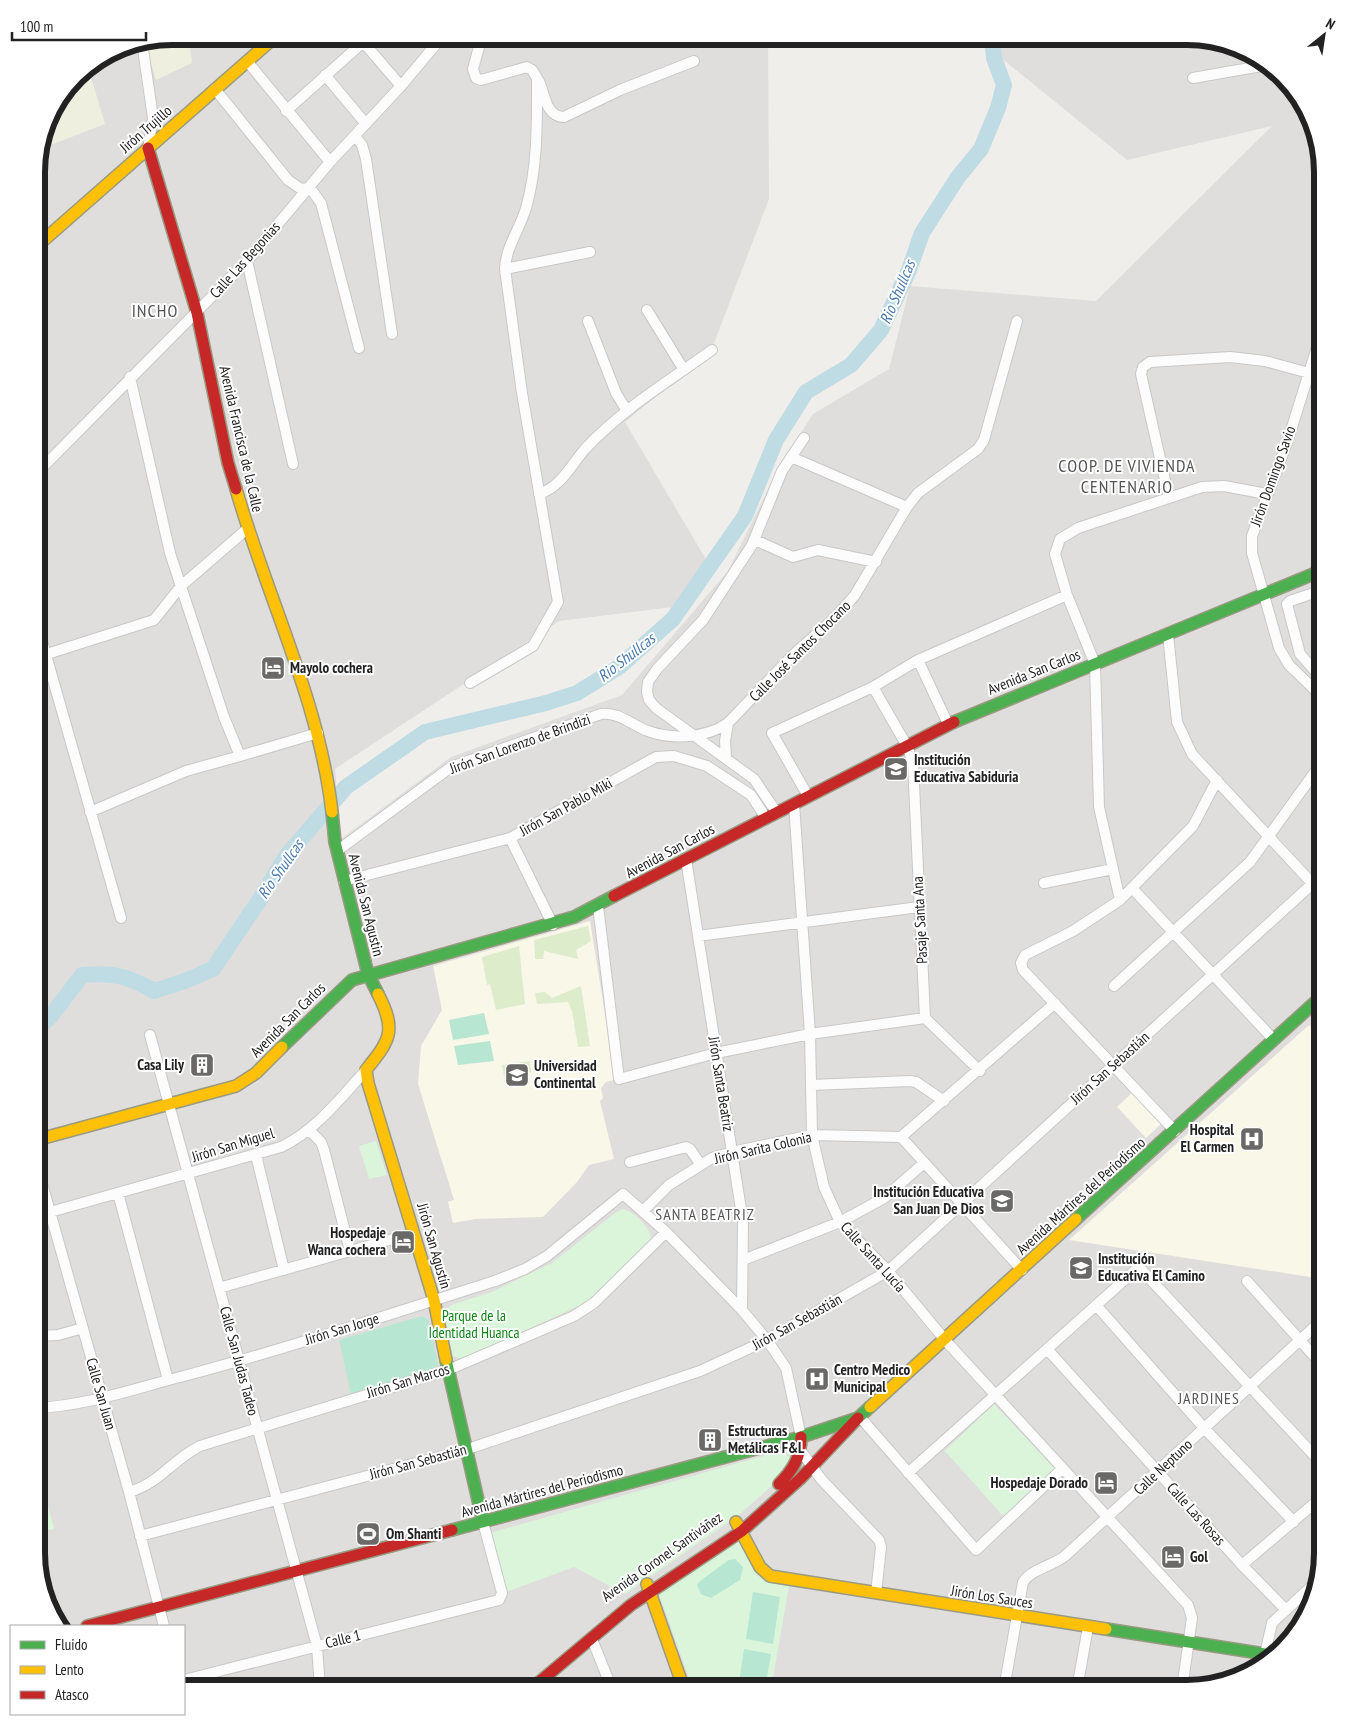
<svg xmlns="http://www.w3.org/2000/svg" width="1359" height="1725" font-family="'PT Sans Narrow',sans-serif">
  <rect width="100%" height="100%" fill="#f0eeeb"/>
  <path fill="#dfdedc" d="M172 36H580L581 41 592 36H768L769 199 711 351 625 422 707 561 673 607 559 621 335 769 341 839 451 757 622 695 728 571 778 469 813 414 889 369 910 286 1096 301 1272 126 1127 160 974 36 1196 37 1255 54 1300 96 1323 172V1553L1305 1621 1263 1666 1187 1689H184V1626H59L36 1553 37 163 50 112 82 70 120 46Z"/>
  <path fill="#f8f7e8" d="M590 921 614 1070 615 1080 606 1082 601 1088 603 1098 600 1101 614 1159 589 1165 577 1182 543 1217 475 1219 453 1223 448 1202 454 1200 418 1084 421 1046 442 1010 433 966Z
    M1309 1025 1323 1039V1279L1069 1240Z
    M1134 1091 1160 1118V1125L1146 1138 1117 1107Z"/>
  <path fill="#efefdf" d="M172 36H203L190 46 192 63 156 80 145 42Z
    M88 67 105 124 40 149 50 112 82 70Z"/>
  <path fill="#ddeccb" d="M588 926 591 941 576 950 578 959 544 951 543 959H535L534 940Z
    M519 946 525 1004 496 1010 490 984 487 985 482 957Z
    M581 986 590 1046 578 1047 572 1011 568 1002 537 1004 535 993 545 992 552 998Z
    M530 1061 531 1072 505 1080 502 1065Z"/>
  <path fill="#daf5da" d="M376 1141 387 1175 369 1179 359 1146Z
    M623 1209C636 1213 649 1227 652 1239L646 1248 585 1303 463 1359 453 1356 444 1315 447 1308 454 1304 492 1292 552 1263 615 1213Z
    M994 1404 1055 1469 1003 1516 945 1451Z
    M781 1451 791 1458 792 1468 740 1514 625 1594 574 1567 506 1592 490 1533Z
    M36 1484 44 1491 54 1529 36 1531Z
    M741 1539C755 1572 750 1579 789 1586L771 1689H693L659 1594Z"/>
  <path fill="#b7e6d2" d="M484 1013 489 1034 453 1040 449 1020Z
    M490 1041 494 1061 458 1065 454 1046Z
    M422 1316 428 1319 438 1364 434 1370 351 1394 339 1340Z
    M735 1559 743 1567 740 1580 711 1598 701 1594 697 1585 700 1581 729 1560Z
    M753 1592 780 1597 773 1644 746 1639Z
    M744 1649 771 1654 765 1689H738Z"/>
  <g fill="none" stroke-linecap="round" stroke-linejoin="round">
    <path stroke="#bfdbe3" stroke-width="16" d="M36 1030 51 1016 82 975C112 972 128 976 154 991L185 981 213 969 260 899 287 855 346 787 425 732 546 703 577 693 619 667 673 619 745 516 776 440 806 392 851 365 881 330 909 270 922 233 958 177 981 149 998 108 1004 85 994 58 992 36"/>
    <defs>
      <path id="street" d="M358 36 401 86
        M142 42 153 118 148 148
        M247 61 330 162
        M325 75 366 124
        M1193 78 1267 65
        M539 81C545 95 546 117 564 117L620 90 694 61
        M215 89 288 180 301 189 310 188 321 203 359 348
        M286 111 370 36
        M355 136 362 145 366 159 392 334
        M247 261 293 464
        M505 269 590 252
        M647 310 684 370
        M588 321 616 393 627 411
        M130 377 170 553 224 717 240 756 318 733
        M791 457 907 507
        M36 474 247 261 330 162 401 86 443 36
        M539 494C561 487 571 465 585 449 621 410 669 381 712 350
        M1169 498 1141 374 1143 367 1150 362 1230 357 1265 361 1309 373
        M755 540 793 557 818 550 876 562
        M36 620 121 918
        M1168 634 1177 722 1192 754 1323 895
        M47 654 154 620 181 586 247 529
        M918 660 948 724
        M1323 680 1300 654 1287 604 1290 601 1323 590
        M470 683 533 646 558 602 522 393 505 269C506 246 520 229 526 208 538 167 537 120 537 78L532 70 527 67 481 80 476 78 473 69 482 36
        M873 687 907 746 913 763 925 1018 980 1071
        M1323 698 1289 665 1279 648 1252 553V536L1287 443 1323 328
        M726 758 725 741 728 723 794 654 836 617 855 595 907 507 918 493 978 449 984 440 1017 321
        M808 796 772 733 873 687 918 660 1067 595
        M794 804 810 1034 812 1135 824 1187 840 1222 888 1271 945 1340 1188 1605 1192 1618 1182 1689
        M90 812 186 771 240 756
        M777 813 754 779 656 708 649 700 647 692 648 682 657 669 703 620 752 545 782 471 804 438
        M510 838 553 925
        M337 851 451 767 601 714C620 712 631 725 648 731 672 740 707 738 728 723
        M686 859 743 1222 742 1310
        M344 881 510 838 656 757 674 756 707 766 751 795 766 818
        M1044 883 1113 869
        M1132 888 1274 1040
        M1120 900 1099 807 1095 664 1067 595 1055 554 1060 539 1078 528 1202 487 1224 486 1267 494
        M598 906 619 1079 716 1053 810 1034 925 1018
        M698 936 919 907
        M1114 986 1250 862 1323 761
        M150 1035 317 1646 320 1689
        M811 1085 910 1081 916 1082 944 1101
        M309 1130 321 1142 324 1150 350 1251
        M1175 1131 1023 970 1021 963 1025 955 1073 931 1120 900 1193 826 1217 780
        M901 1137 1055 1003
        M256 1155 284 1270
        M36 1162 129 1492 164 1626
        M630 1162 686 1147 690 1149 701 1165
        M118 1193 168 1380
        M643 1211 669 1185 712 1158 732 1152 812 1135 901 1137 1022 1270
        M36 1216 281 1147C316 1130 340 1099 366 1070
        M743 1260 840 1222 884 1198 924 1163
        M1247 1281 1323 1366
        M219 1288 414 1233
        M1096 1305 1204 1428 1294 1522
        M36 1336 58 1335 83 1328
        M1047 1349 1242 1565 1286 1610
        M36 1408C85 1406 133 1389 180 1377 286 1349 390 1314 495 1281L525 1269 547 1256 623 1194 666 1232 742 1310 767 1340 786 1368 801 1437
        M860 1417 976 1550 1062 1469
        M801 1451 821 1479 879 1540 881 1547 876 1593
        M908 1473 1139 1267 1323 1465
        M129 1492C160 1483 172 1460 200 1446L448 1370 574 1316 594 1303 666 1232
        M140 1536 465 1450 700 1371 767 1340 888 1271 1323 874
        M1242 1565 1323 1496
        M592 1639 612 1689
        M1265 1654 1272 1623 1314 1584
        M184 1680 499 1600 502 1593 483 1522
        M1004 1689 1023 1582C1032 1569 1052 1566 1065 1556L1323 1319
        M1077 1689 1088 1627"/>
      <path id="fast" d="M954 722 1323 570
        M332 812 335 842 368 974 378 994
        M282 1047 352 980 574 917 614 896
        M1076 1219 1323 995
        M446 1360 483 1522
        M452 1530 801 1437 858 1418 870 1407
        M1106 1629 1272 1655"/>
      <path id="slow" d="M37 246 276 36
        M236 489C267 597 319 700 332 812
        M378 994C397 1031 390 1040 366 1070L368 1083 434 1300 446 1360
        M36 1140 236 1086 256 1073 282 1047
        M870 1407 1076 1219
        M736 1522 760 1567 770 1576 1106 1629
        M647 1584 684 1689"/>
      <path id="jam" d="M148 148 197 313 228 463 236 489
        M614 896 954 722
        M779 1484C793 1470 801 1457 801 1437
        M87 1626 452 1530
        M531 1689 631 1605 742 1531 801 1478 858 1418"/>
    </defs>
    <use href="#street" stroke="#c9c8c7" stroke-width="12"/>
    <use href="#fast" stroke="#999a82" stroke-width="14"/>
    <use href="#slow" stroke="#999a82" stroke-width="14"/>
    <use href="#jam" stroke="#999a82" stroke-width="14"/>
    <use href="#street" stroke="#fdfcfc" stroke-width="10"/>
    <use href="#fast" stroke="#4caf50" stroke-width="11"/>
    <use href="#slow" stroke="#ffc107" stroke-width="11"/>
    <use href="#jam" stroke="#c62828" stroke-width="11"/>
  </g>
  <defs>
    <symbol id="hotel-square" viewBox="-11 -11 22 22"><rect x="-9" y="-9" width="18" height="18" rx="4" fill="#6a6968" stroke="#fff"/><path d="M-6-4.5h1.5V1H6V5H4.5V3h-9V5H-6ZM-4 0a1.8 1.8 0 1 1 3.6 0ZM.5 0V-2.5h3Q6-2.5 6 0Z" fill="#fff"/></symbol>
    <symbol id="school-square" viewBox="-11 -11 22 22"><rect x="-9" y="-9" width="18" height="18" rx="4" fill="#6a6968" stroke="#fff"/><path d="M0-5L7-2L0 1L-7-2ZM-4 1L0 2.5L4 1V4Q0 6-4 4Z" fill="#fff"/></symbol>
    <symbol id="building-square" viewBox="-11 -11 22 22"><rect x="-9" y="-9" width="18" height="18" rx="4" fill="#6a6968" stroke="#fff"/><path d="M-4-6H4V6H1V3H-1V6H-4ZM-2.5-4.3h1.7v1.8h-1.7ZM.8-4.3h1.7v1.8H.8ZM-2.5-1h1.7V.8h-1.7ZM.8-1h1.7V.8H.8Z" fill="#fff"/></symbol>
    <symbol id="university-square" viewBox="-11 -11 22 22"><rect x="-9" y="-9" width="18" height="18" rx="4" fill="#6a6968" stroke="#fff"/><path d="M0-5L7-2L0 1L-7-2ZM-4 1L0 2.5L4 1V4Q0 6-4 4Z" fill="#fff"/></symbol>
    <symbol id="hospital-square" viewBox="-11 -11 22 22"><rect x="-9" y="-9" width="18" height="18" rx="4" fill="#6a6968" stroke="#fff"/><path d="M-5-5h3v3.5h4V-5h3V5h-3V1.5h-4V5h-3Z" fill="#fff"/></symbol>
    <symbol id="stadium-square" viewBox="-11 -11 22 22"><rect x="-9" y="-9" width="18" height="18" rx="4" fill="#6a6968" stroke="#fff"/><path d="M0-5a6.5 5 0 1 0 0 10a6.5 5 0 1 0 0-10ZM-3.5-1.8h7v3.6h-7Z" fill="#fff"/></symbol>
  </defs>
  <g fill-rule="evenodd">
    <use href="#hotel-square" x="259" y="654" width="28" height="28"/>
    <use href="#school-square" x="882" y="755" width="28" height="28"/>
    <use href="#building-square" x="188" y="1051" width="28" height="28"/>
    <use href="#university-square" x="503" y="1061" width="28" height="28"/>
    <use href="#hospital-square" x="1238" y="1125" width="28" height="28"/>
    <use href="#school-square" x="988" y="1187" width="28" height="28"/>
    <use href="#hotel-square" x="389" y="1228" width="28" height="28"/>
    <use href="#school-square" x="1067" y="1254" width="28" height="28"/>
    <use href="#hospital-square" x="803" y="1365" width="28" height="28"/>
    <use href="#building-square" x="696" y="1426" width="28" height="28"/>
    <use href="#hotel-square" x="1092" y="1469" width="28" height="28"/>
    <use href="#stadium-square" x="354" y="1520" width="28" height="28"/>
    <use href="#hotel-square" x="1159" y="1543" width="28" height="28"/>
  </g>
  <g text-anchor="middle" stroke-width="4" stroke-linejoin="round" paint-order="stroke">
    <g font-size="15" fill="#222" stroke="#fff">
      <text transform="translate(146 129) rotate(-41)" y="5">Jirón Trujillo</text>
      <text transform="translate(245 260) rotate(-48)" y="5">Calle Las Begonias</text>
      <text transform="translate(241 439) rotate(77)" y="5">Avenida Francisca de la Calle</text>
      <text transform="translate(1273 476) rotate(-70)" y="5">Jirón Domingo Savio</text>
      <text transform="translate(800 651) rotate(-45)" y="5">Calle José Santos Chocano</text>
      <text transform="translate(1034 672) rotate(-22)" y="5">Avenida San Carlos</text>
      <text transform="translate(520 744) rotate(-20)" y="5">Jirón San Lorenzo de Brindizi</text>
      <text transform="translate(566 807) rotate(-29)" y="5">Jirón San Pablo Miki</text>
      <text transform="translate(670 851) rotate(-28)" y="5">Avenida San Carlos</text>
      <text transform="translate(366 905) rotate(76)" y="5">Avenida San Agustin</text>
      <text transform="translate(920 920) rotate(-93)" y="5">Pasaje Santa Ana</text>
      <text transform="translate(288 1020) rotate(-45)" y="5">Avenida San Carlos</text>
      <text transform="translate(1110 1068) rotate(-42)" y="5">Jirón San Sebastián</text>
      <text transform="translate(721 1084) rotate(81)" y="5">Jirón Santa Beatriz</text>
      <text transform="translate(233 1145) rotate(-17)" y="5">Jirón San Miguel</text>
      <text transform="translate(763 1148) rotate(-13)" y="5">Jirón Sarita Colonia</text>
      <text transform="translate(1081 1196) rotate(-42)" y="5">Avenida Mártires del Periodismo</text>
      <text transform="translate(434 1246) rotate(74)" y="5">Jirón San Agustín</text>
      <text transform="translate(873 1257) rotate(48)" y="5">Calle Santa Lucía</text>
      <text transform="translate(797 1322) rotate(-29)" y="5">Jirón San Sebastián</text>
      <text transform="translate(342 1329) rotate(-17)" y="5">Jirón San Jorge</text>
      <text transform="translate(239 1361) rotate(75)" y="5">Calle San Judas Tadeo</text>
      <text transform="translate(408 1381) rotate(-17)" y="5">Jirón San Marcos</text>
      <text transform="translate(101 1394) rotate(74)" y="5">Calle San Juan</text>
      <text transform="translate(418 1462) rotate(-15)" y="5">Jirón San Sebastián</text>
      <text transform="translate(1163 1467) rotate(-43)" y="5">Calle Neptuno</text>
      <text transform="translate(542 1491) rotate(-15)" y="5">Avenida Mártires del Periodismo</text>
      <text transform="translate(1196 1514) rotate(48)" y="5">Calle Las Rosas</text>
      <text transform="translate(662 1557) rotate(-35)" y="5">Avenida Coronel Santiváñez</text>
      <text transform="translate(992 1597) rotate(9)" y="5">Jirón Los Sauces</text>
      <text transform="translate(343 1639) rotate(-14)" y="5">Calle 1</text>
    </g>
    <g font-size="15" font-weight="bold" fill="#222" stroke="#fff" text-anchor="start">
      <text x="290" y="673">Mayolo cochera</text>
      <text x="914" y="765">Institución<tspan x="914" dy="17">Educativa Sabiduria</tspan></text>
      <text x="184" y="1070" text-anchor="end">Casa Lily</text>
      <text x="534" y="1071">Universidad<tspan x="534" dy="17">Continental</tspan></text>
      <text x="1234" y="1135" text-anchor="end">Hospital<tspan x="1234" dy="17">El Carmen</tspan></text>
      <text x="984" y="1197" text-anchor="end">Institución Educativa<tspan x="984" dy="17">San Juan De Dios</tspan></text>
      <text x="386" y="1238" text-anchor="end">Hospedaje<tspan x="386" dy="17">Wanca cochera</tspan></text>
      <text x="1098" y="1264">Institución<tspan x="1098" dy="17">Educativa El Camino</tspan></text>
      <text x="834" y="1375">Centro Medico<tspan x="834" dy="17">Municipal</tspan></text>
      <text x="728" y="1436">Estructuras<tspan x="728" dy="17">Metálicas F&amp;L</tspan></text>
      <text x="1088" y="1488" text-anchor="end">Hospedaje Dorado</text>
      <text x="386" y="1539">Om Shanti</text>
      <text x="1190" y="1562">Gol</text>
    </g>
    <g font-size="15" fill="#0c8416" stroke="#fff">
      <text x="474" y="1321">Parque de la<tspan x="474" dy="17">Identidad Huanca</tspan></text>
    </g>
    <g font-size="16" font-style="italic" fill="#4a7aab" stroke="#fff">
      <text transform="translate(897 292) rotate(-67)" y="6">Rio Shullcas</text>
      <text transform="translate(626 657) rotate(-38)" y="6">Rio Shullcas</text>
      <text transform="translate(280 869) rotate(-55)" y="6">Rio Shullcas</text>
    </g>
    <g font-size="16" letter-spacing="1" fill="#555" stroke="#fff">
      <text x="705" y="1220">SANTA BEATRIZ</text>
      <text x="1209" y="1404">JARDINES</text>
    </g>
    <g font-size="18" letter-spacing="1" fill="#555" stroke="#fff">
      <text x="155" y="317">INCHO</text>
      <text x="1127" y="472">COOP. DE VIVIENDA<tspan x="1127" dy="21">CENTENARIO</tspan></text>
    </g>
  </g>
  <path d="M0 0H1359V1725H0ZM172 45H1187A127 127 0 0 1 1314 172V1553A127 127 0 0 1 1187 1680H172A127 127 0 0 1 45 1553V172A127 127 0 0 1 172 45Z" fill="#fff" fill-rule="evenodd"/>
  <path fill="none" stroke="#222" stroke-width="6" d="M172 45H1187A127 127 0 0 1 1314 172V1553A127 127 0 0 1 1187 1680H172A127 127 0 0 1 45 1553V172A127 127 0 0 1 172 45Z"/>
  <rect x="10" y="1625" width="175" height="90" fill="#ffffff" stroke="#a7a7a7"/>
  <rect x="20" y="1641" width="25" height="8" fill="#4caf50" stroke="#a7a7a7"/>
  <text x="55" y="1650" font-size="15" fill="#222222">Fluido</text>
  <rect x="20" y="1666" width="25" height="8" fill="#ffc107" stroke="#a7a7a7"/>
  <text x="55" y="1675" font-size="15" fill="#222222">Lento</text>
  <rect x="20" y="1691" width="25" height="8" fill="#c62828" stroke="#a7a7a7"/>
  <text x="55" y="1700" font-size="15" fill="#222222">Atasco</text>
  <g transform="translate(1324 35) rotate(30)" stroke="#ffffff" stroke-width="4" paint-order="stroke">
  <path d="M0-4L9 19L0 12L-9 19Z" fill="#222222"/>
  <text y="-8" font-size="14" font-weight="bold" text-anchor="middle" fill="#222222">N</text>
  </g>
  <path d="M12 32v8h134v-8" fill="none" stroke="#222222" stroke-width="2.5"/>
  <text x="20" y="32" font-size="15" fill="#222222" stroke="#ffffff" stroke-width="4" paint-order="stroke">100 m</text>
</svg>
